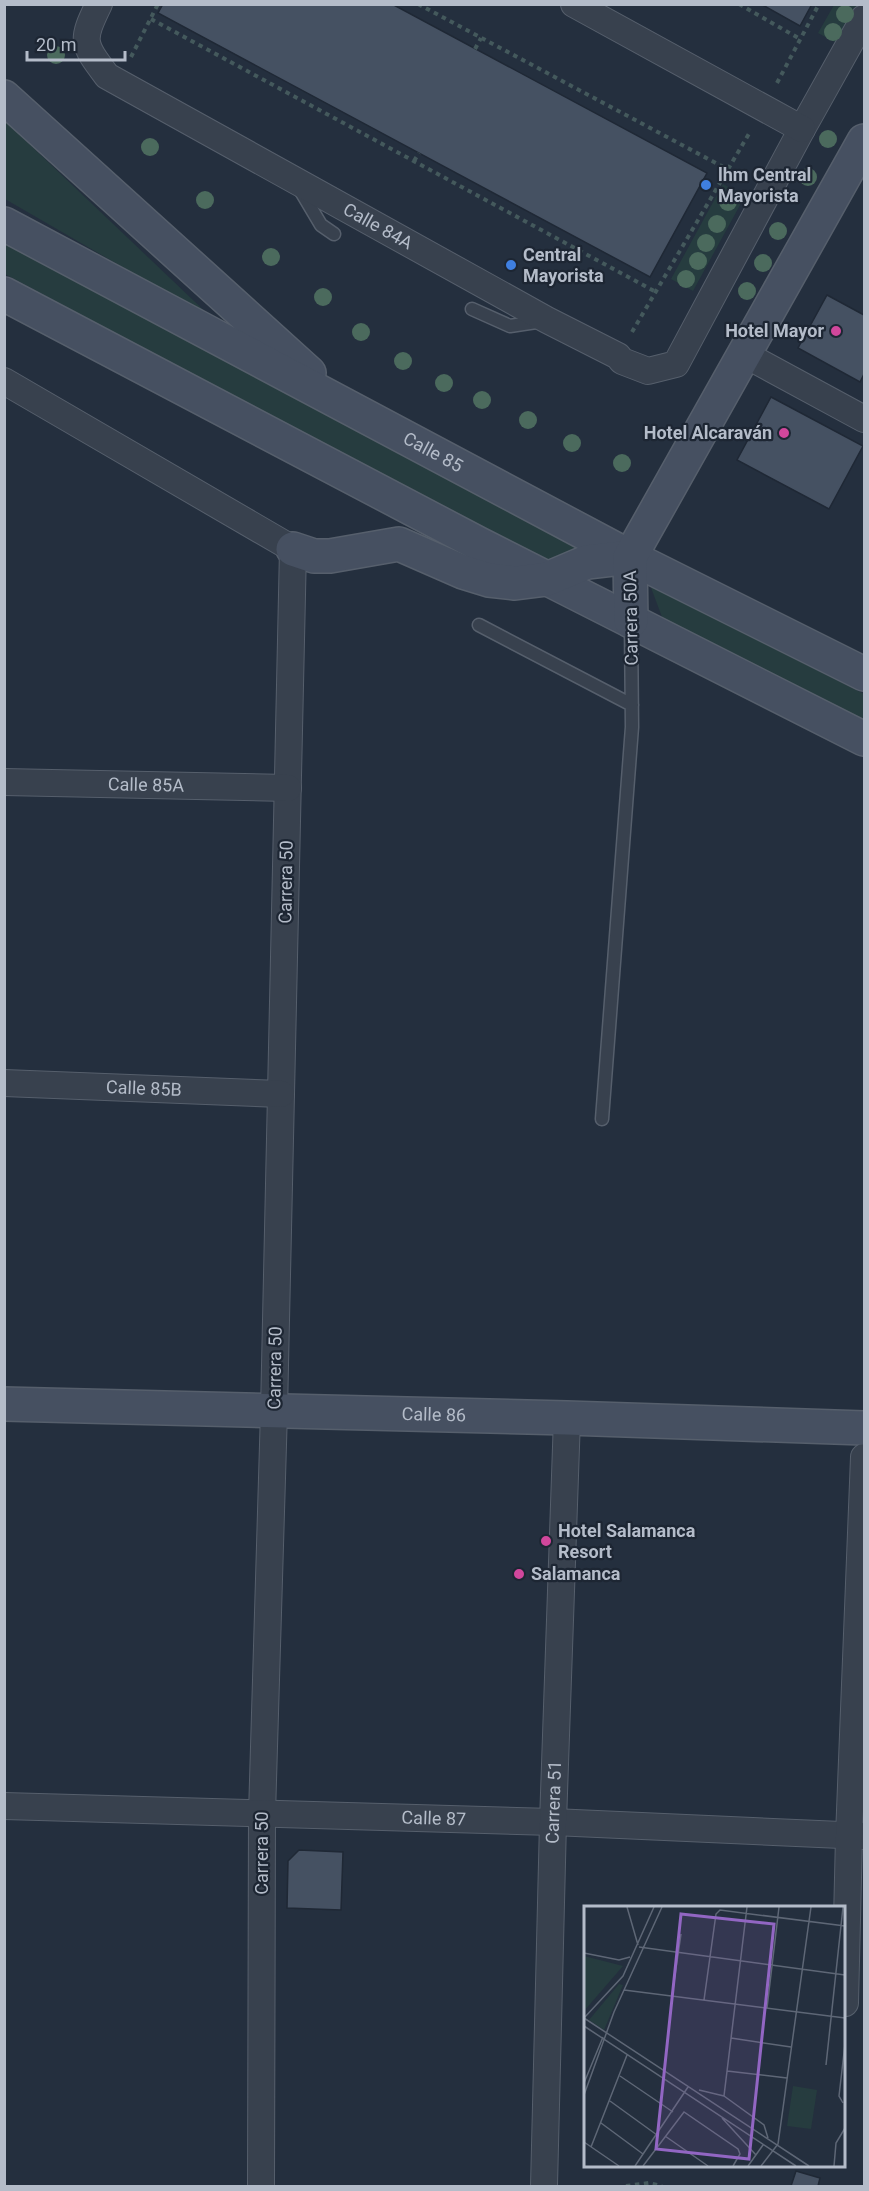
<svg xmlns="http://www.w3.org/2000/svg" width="869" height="2191" font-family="Roboto,sans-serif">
  <rect width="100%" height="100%" fill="#242f3e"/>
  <path fill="#263c3f" d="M834 5H863L840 45 818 33Z
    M5 121 214 320 5 199Z
    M723 184 745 196 693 291 671 279Z
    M4 239 580 549 543 563 5 274Z
    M650 585 864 694V726L665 625Z"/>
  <path fill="#455162" stroke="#1f2835" stroke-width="1.5" d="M163 4H392L707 173 650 277 158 13Z
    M761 4H812L800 26Z
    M827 295 864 315V374L860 382 798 348Z
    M771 397 863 446 829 509 737 460Z
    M299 1850 343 1852 341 1910 287 1908 288 1861Z
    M796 2171 820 2178 818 2186H791Z"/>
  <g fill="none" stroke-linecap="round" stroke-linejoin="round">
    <defs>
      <path id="lane" d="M299 188 321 225 334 234
        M472 309 510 326 543 321
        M479 625 632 705
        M602 1119 632 727 631 625"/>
      <g id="street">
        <path id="s1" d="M99 4C81 41 82 43 107 76L547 320 618 356 622 361 648 371 676 364 802 129 864 18"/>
        <path d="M574 4 802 129"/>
        <path d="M744 354 864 419"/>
        <path d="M4 381 293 549 274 1411 262 1814 261 2186"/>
        <path id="s2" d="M4 782 288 788"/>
        <path id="s3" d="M4 1083 281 1094"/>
        <path id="s4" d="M4 1806 553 1822 864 1836"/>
        <path d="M845 2003 849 1836 864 1457"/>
        <path id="s5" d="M544 2186 553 1822 567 1418"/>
      </g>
      <g id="secondary">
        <path d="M4 97 309 373"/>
        <path id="s6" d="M4 224 630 557 864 674"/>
        <path d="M4 294 479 544 864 739"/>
        <path d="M293 549 314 556H330L399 544 463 572 489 580 515 583 547 579 587 562 630 557"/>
        <path d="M631 621 630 557 864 141"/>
        <path id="s7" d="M4 1404 567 1418 864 1428"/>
      </g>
    </defs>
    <use href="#lane" stroke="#565f6c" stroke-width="15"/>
    <use href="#street" stroke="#565f6c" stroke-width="28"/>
    <use href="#secondary" stroke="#565f6c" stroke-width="36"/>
    <path stroke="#44595c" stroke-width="4" stroke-dasharray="4.5 4.5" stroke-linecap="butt" d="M418 4 727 169
      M739 4 800 39
      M151 19 656 292
      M475 49 481 38
      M131 57 158 4
      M777 83 819 4
      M414 161 419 153
      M632 332 750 132
      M626 2186 649 2183 662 2186"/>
    <use href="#lane" stroke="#38414e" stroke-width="12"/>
    <use href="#street" stroke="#38414e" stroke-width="26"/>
    <use href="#secondary" stroke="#465061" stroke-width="33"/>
  </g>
  <g fill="#4b6a5d">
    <circle cx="845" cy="14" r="9"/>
    <circle cx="833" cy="32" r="9"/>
    <circle cx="56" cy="55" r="9"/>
    <circle cx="828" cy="139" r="9"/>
    <circle cx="150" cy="147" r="9"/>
    <circle cx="808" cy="177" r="9"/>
    <circle cx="205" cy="200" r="9"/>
    <circle cx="728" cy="202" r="9"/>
    <circle cx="717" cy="224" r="9"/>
    <circle cx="778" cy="231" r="9"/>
    <circle cx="706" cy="243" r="9"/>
    <circle cx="271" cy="257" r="9"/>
    <circle cx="698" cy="261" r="9"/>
    <circle cx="763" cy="263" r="9"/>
    <circle cx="686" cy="279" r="9"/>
    <circle cx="747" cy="291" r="9"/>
    <circle cx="323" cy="297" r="9"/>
    <circle cx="361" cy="332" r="9"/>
    <circle cx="403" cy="361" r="9"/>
    <circle cx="444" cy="383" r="9"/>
    <circle cx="482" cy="400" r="9"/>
    <circle cx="528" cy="420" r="9"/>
    <circle cx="572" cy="443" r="9"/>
    <circle cx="622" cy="463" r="9"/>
  </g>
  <g fill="#3f7fe0" stroke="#1d2633" stroke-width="2">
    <circle cx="706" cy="185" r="6"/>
    <circle cx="511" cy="265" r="6"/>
  </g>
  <g fill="#d1479c" stroke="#1d2633" stroke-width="2">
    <circle cx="836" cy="331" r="6"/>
    <circle cx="784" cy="433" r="6"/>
    <circle cx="546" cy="1541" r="6"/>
    <circle cx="519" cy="1574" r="6"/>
  </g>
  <g text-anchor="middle" stroke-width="4.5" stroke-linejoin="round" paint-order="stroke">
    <g font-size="18" font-weight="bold" fill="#b4bcc9" stroke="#1d2633" text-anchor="start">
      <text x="718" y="181">lhm Central<tspan x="718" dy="21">Mayorista</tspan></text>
      <text x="523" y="261">Central<tspan x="523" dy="21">Mayorista</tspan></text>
      <text x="824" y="337" text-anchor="end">Hotel Mayor</text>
      <text x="772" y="439" text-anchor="end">Hotel Alcaraván</text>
      <text x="558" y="1537">Hotel Salamanca<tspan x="558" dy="21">Resort</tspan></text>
      <text x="531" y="1580">Salamanca</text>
    </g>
    <g font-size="18" fill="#b4bcc9" stroke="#1d2633">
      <text dy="6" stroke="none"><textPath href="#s1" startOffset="390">Calle 84A</textPath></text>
      <text dy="6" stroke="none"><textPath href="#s6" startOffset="486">Calle 85</textPath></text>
      <text transform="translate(631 618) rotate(-91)" y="6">Carrera 50A</text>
      <text dy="6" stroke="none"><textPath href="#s2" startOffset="142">Calle 85A</textPath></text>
      <text transform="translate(286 882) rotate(-89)" y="6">Carrera 50</text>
      <text dy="6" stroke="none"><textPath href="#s3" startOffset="140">Calle 85B</textPath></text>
      <text transform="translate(275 1368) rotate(-89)" y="6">Carrera 50</text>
      <text dy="6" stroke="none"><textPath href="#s7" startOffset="430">Calle 86</textPath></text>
      <text dy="6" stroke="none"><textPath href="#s5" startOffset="384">Carrera 51</textPath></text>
      <text dy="6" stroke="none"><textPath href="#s4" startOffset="430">Calle 87</textPath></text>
      <text transform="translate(262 1853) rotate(-90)" y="6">Carrera 50</text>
    </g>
  </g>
  <g transform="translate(584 1906)">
    <rect width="261" height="261" fill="#242f3e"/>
    <path d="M0 50 39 60 0 105ZM35 78 39 79 20 124 5 114ZM209 180 233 184 227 223 203 220Z" fill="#263c3f"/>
    <path fill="none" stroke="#5e6776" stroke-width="1.5" d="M43 1 54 39M163 1 140 190 180 219 184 232M55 41 261 69M0 47 35 54 46 51M40 84 261 112M88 90 97 28M120 94 132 8 136 4 261 20M183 102 195 1M0 112 225 260M0 112 39 70 70 1M0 120 212 260M147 132 207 141M242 159 259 1M143 165 203 172M36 170 89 206M0 177 19 131M115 184 140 190M0 189 30 106 78 1M26 195 73 229M259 197 255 190 261 138M138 212 172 249M17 217 59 248M81 230 124 260M0 236 35 260M7 241 43 149M51 260 104 181M59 260 100 206 154 243 156 248 149 260M164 260 179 239M177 260 194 238 227 1M250 260 252 237 261 222"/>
    <path fill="#9266c3" fill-opacity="0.15" stroke="#9266c3" stroke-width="3" d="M97 8 190 18 165 253 72 243Z"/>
    <rect width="261" height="261" fill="none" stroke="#b4bcc9" stroke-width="3"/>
  </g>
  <rect width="869" height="2191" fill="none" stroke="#b4bcc9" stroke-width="12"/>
  <path d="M27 51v9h98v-9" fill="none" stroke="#b4bcc9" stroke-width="3"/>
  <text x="36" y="51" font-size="18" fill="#b4bcc9" stroke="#1d2633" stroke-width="4.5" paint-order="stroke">20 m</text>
</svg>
